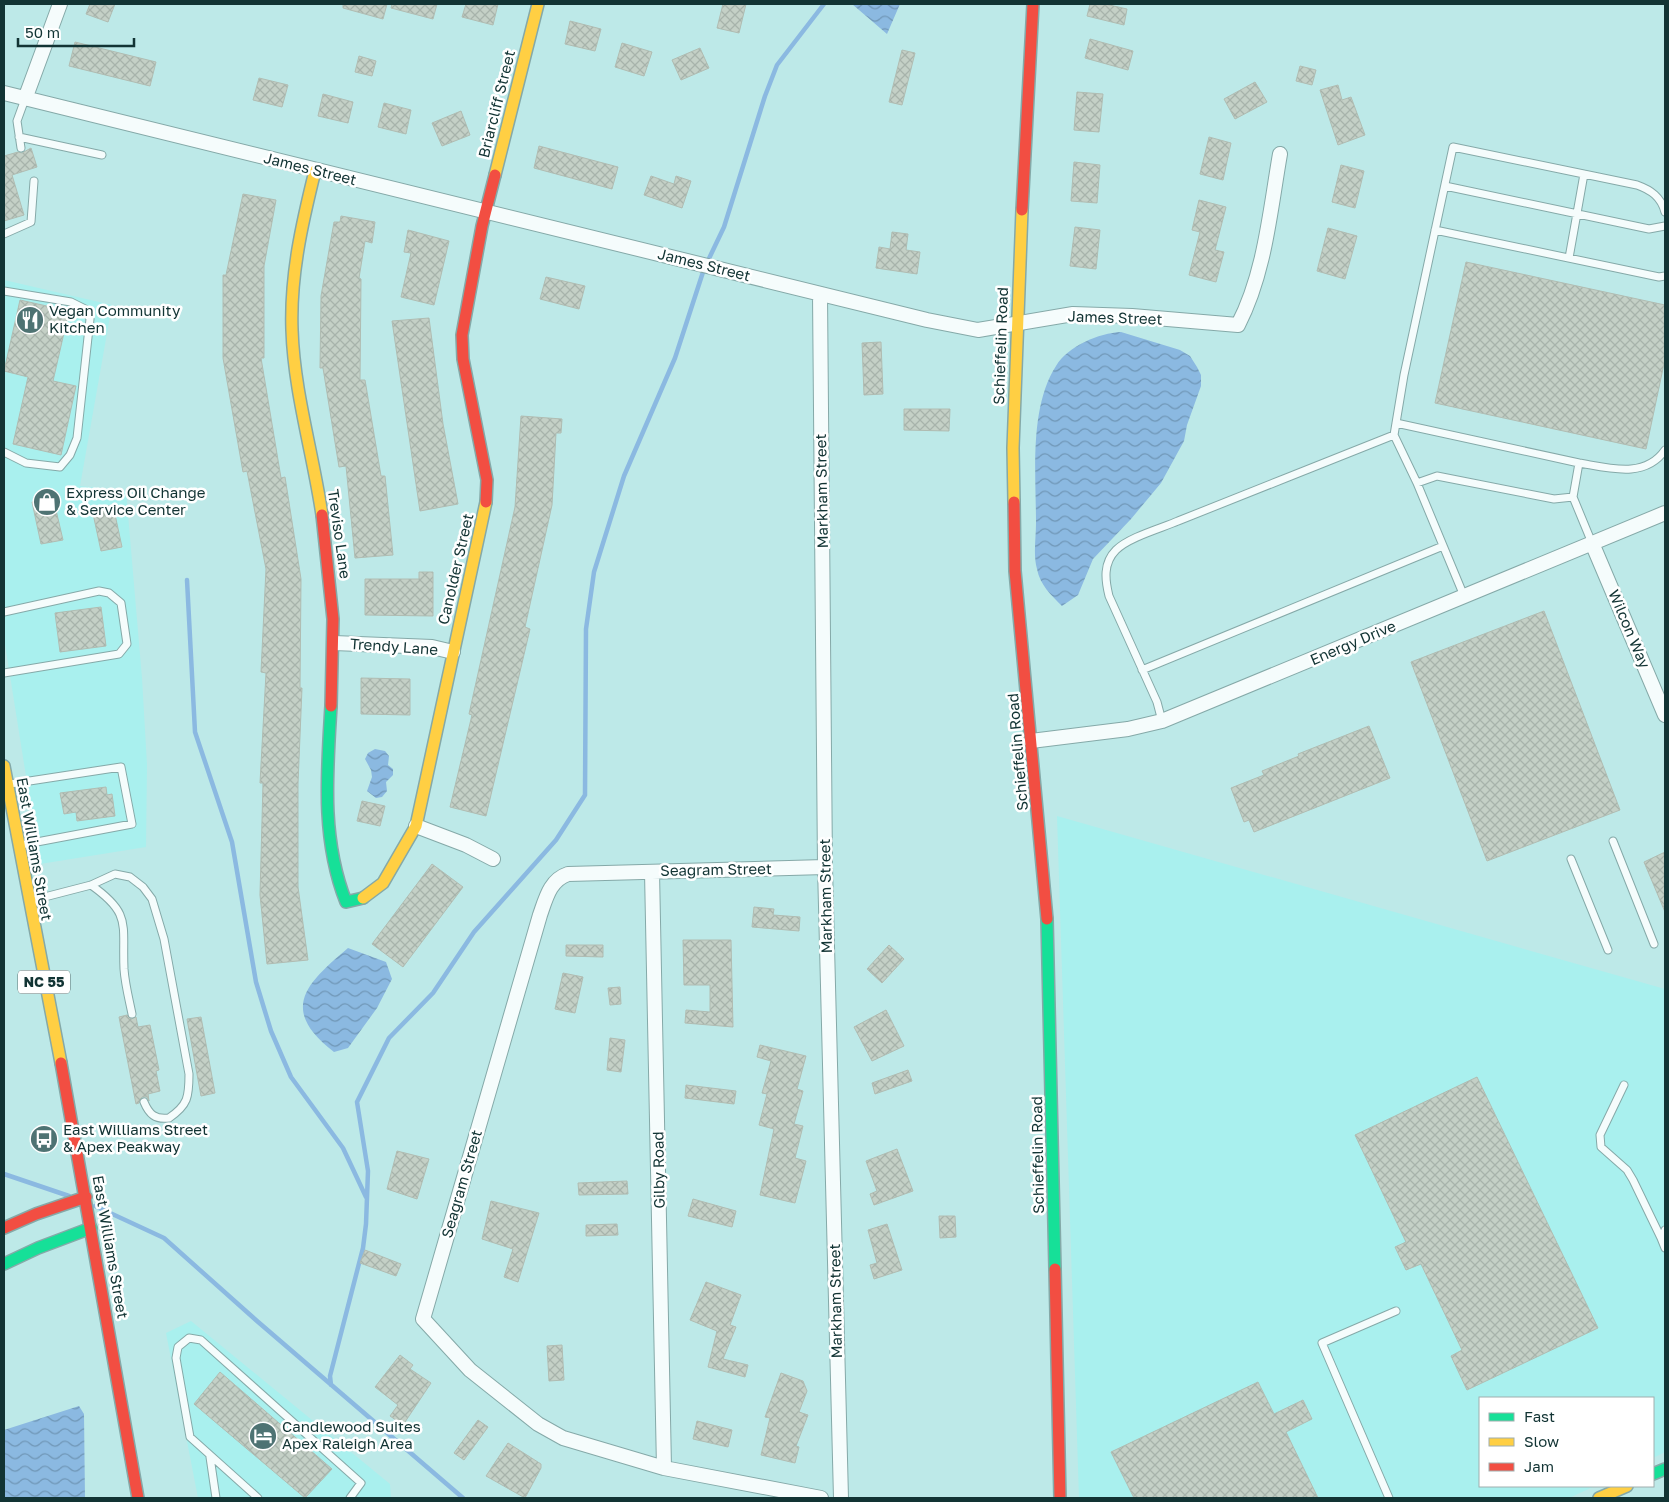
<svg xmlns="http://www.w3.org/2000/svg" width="1669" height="1502" font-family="'Golos Text',sans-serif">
  <defs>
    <pattern id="water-waves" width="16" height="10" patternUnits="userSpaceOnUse" patternTransform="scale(1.25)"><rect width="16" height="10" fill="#8bb9e1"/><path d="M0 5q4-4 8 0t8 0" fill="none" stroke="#7097b7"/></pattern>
    <pattern id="building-cross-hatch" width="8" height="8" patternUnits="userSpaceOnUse" patternTransform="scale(1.25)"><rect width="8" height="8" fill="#c4d0c6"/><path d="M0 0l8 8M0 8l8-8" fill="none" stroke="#a7b3ab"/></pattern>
  </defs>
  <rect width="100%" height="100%" fill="#bde9e8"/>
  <path fill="#a9f0ee" d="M4 280 112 305 80 486 126 491 142 678 147 765 146 847 40 864 4 638Z
    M1057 816 1665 989V1452L1653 1458V1398H1480V1486H1595L1569 1498H1079Z
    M191 1321 390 1484 391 1498H198L166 1333Z"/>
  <path fill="url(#water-waves)" d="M852 4H900L887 34Z
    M1121 332 1180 350 1190 356 1197 367 1201 375V386L1187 425 1184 441 1161 483 1131 519 1093 559 1078 595 1062 606C1051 595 1040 585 1037 569 1033 555 1036 538 1036 523 1036 475 1029 408 1056 366 1068 346 1099 333 1121 332Z
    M375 749 385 751 389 756 388 765 393 769V775L386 782 387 791 382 797 376 798 367 791 372 777 371 770 365 759 368 753Z
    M348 948 386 962 392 979 377 1008 348 1048 334 1052C278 1009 307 983 348 948Z
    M79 1406 84 1414 85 1498H4V1430Z"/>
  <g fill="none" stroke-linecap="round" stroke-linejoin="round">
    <path stroke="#8bb9e1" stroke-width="4.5" d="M187 580 195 732 232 842 256 982 271 1031 291 1077 343 1148 366 1197
      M4 1174 69 1196
      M95 1206 164 1238 257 1321 463 1498
      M331 1385 330 1376 363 1248 366 1224 368 1171 357 1102 389 1038 433 993 474 932 556 840 585 795 586 629 594 572 624 476 675 358 704 269 724 227 765 96 777 65 824 4"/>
  </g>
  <path fill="url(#building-cross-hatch)" stroke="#b0bcb2" d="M90 4H115L108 22 86 14Z
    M343 4H387L383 19 343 8Z
    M392 4H437L433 19 391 8Z
    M466 4H498L493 25 462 17Z
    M723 4H746L739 33 717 28Z
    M1090 4H1105L1127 9 1124 25 1087 16Z
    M570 21 601 29 595 51 565 44Z
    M1090 39 1133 51 1128 70 1085 58Z
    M75 42 156 62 150 86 69 66Z
    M622 43 652 52 644 76 615 67Z
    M700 48 709 68 681 80 672 60Z
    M902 50 915 53 902 105 889 102Z
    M359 56 376 61 372 76 355 72Z
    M1300 66 1316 70 1312 85 1296 81Z
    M259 78 288 85 282 107 253 100Z
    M1255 82 1267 102 1235 119 1224 99Z
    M1338 85 1342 100 1351 97 1365 135 1338 145 1320 90Z
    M1077 92 1103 94 1099 132 1074 130Z
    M323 94 353 102 348 123 318 116Z
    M384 103 411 110 406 134 378 127Z
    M461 111 470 135 442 146 432 123Z
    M1209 137 1231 143 1223 180 1200 174Z
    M539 146 618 167 612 189 534 168Z
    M31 148 37 167 12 175 24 215 4 221V156L18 152 22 153Z
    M1074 162 1100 165 1097 203 1071 201Z
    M1341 165 1364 171 1355 208 1332 202Z
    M651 176 674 184 676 176 691 181 682 208 644 195Z
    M243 194 276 200 264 266V358H261L281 478 285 477 301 579 300 688H302L298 784V887L308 960 267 964 260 895 263 783H260L266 673 261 672 266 569 247 471 243 472 223 358V275H226Z
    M1199 200 1226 207 1215 250 1224 252 1216 282 1189 275 1200 232 1192 230Z
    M341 216 375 222 372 243 365 241 359 278 361 279 360 380H365L381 476H385L393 555 355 558 346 466 339 467 323 368H320L321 296 334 222H340Z
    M1075 227 1100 230 1096 269 1070 266Z
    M1328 228 1357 236 1345 279 1317 271Z
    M408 230 449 241 434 305 401 297 411 253 404 252Z
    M892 232 908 234 906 250 920 252 917 274 876 268 879 247 890 249Z
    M1466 262 1665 305V359L1646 449 1435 403Z
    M546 277 585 286 579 309 540 299Z
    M20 300 69 311 53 381 76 386 61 455 13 444 28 377 4 371Z
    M429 318 443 424 458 504 420 511 392 321Z
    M881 342 883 394 864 395 862 343Z
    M904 409H950L949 431 904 430Z
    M521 416 562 419 561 433H556L552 505 525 627 530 629 486 816 450 807 472 715 469 714 515 507Z
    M53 497 63 540 41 544 32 502Z
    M113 505 122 547 101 551 92 509Z
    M419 572H433V616L365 615V579H419Z
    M101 607 106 646 60 652 55 613Z
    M1544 611 1620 810 1487 861 1411 662Z
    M361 678 410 679V715L361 714Z
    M1369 726 1390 778 1254 832 1249 820 1244 822 1231 788 1264 775 1262 771 1299 756 1298 754Z
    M106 787 107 795 112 794 115 816 77 821 76 812 64 814 60 793Z
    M362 801 385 806 380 826 357 821Z
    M1665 852V912L1644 862Z
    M432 864 463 887 403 967 372 944Z
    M754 907 774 909 773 915 800 917 799 931 752 927Z
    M683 940H731L733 1027 685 1023 686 1010 710 1012V985H684Z
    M566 945H603V957L566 956Z
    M889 945 904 959 882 983 867 969Z
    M563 973 583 977 575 1013 555 1009Z
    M620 987 621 1004 610 1005 608 988Z
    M886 1010 904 1046 872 1061 854 1027Z
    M127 1015 131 1019 136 1017 138 1027 150 1025 159 1070 156 1071 160 1091 148 1094 149 1101 147 1097H142L139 1103 136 1104 119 1017Z
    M201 1017 215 1093 201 1096 187 1019Z
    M610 1038 625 1040 621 1072 607 1070Z
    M760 1045 806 1056 797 1089 803 1091 794 1124 803 1126 795 1158 806 1161 795 1203 760 1195 774 1129 759 1125 767 1094 762 1093 771 1061 757 1057Z
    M908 1070 912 1081 875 1094 872 1083Z
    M1477 1077 1598 1328 1467 1390 1451 1356 1462 1350 1421 1264 1406 1270 1395 1247 1406 1242 1355 1135Z
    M686 1085 736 1091 734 1104 685 1098Z
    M897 1149 913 1191 874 1205 870 1194 877 1191 866 1161Z
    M397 1151 429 1159 417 1199 387 1189Z
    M627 1181 628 1194 579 1195 578 1183Z
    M693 1199 736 1211 732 1227 688 1216Z
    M491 1201 539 1213 518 1282 504 1277 513 1249 482 1239Z
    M939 1216H955L956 1237 940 1238Z
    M617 1224 618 1235 586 1236V1225Z
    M887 1224 902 1270 874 1279 870 1265 877 1263 868 1230Z
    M365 1250 401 1264 396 1276 360 1263Z
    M706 1282 741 1295 730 1325 736 1327 723 1359 748 1365 745 1377 708 1367 717 1331 690 1320Z
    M562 1345 564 1380 549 1381 547 1346Z
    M400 1355 413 1365 410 1369 431 1383 403 1425 390 1416 398 1405 375 1387Z
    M220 1372 332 1469 305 1498 194 1404Z
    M781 1373 803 1381 807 1391 799 1412 808 1415 796 1446 799 1447 795 1463 761 1455 770 1418 765 1417Z
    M1258 1382 1274 1414 1303 1400 1312 1419 1286 1432 1318 1498H1134L1111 1452Z
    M478 1420 488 1427 464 1460 454 1453Z
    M697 1421 732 1430 728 1447 693 1439Z
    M508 1443 541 1464V1468L525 1498 486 1476Z"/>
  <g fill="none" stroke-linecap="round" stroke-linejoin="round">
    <defs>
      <path id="lane" d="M19 137 102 155
        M21 148 17 121 25 99
        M1445 186 1649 229 1665 226
        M1435 230 1659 277 1665 276
        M4 234 31 222 34 181
        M1569 258 1584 174
        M4 291 71 302 85 309 90 319 77 438 70 455 60 467 26 463 4 452
        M1396 423 1579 463
        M1394 435 1404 375 1453 147 1637 185C1651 190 1661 197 1665 212
        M1417 483 1437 476 1554 499 1573 497
        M1592 543 1573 497 1579 463C1609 468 1645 479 1665 450
        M4 612 99 591 109 593 121 603 127 644 119 654 4 673
        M1142 670 1443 546
        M1162 721 1157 702 1109 596C1105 580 1103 563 1116 550 1129 537 1162 528 1178 521 1250 492 1322 464 1394 435L1417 483 1464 596
        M10 784 121 767 132 824 21 845
        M1613 841 1654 944
        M1571 859 1608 950
        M91 885C132 914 122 924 124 969 125 984 129 999 132 1014
        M33 900 91 885 115 874 130 877 143 887 152 899 164 939 189 1074C189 1097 188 1105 169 1118 155 1120 149 1114 144 1102
        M1624 1085 1600 1135 1601 1147 1627 1170 1633 1180 1661 1238
        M1665 1230 1661 1238 1665 1248
        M210 1457 216 1498
        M258 1498 190 1437 176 1358 178 1347 189 1338 201 1340 361 1483 350 1498
        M1389 1498 1322 1343 1396 1311"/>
      <path id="street" d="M4 93 927 320 978 330 1073 314 1132 316 1238 325C1265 273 1270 211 1280 154
        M25 99 60 4
        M820 294 825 867 841 1498
        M1592 543 1665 715
        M334 643 432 647 453 652
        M1031 741 1128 729 1162 721 1665 513
        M416 826 466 845 493 859
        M652 872 664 1468
        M821 1498 664 1468 563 1438 538 1424 470 1370 423 1319 540 915C546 898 550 880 568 874L825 867"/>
      <path id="fast" d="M331 706C327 773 321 839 346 902L363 898
        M1047 919 1055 1269
        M4 1264 38 1248 91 1228
        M1653 1474 1665 1469"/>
      <path id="slow" d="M315 171C302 223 290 276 292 330 294 392 313 453 322 515
        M495 175 538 4
        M1014 502 1013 448 1022 210
        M4 766 61 1063
        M363 898 383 883 416 826 486 502
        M1599 1498 1627 1486"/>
      <path id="jam" d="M1022 210 1033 4
        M486 502 487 480 463 359 462 335 482 226 495 175
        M1014 502 1015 571 1047 919
        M322 515 333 619 331 706
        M61 1063 138 1498
        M4 1228 36 1214 86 1197
        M1055 1269 1060 1498"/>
    </defs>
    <use href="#lane" stroke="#85a9a8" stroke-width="9"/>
    <use href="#street" stroke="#85a9a8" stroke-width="16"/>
    <use href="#fast" stroke="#85a9a8" stroke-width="14"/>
    <use href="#slow" stroke="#85a9a8" stroke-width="14"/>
    <use href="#jam" stroke="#85a9a8" stroke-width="14"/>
    <use href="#lane" stroke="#f5fcfc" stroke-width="7"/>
    <use href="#street" stroke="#f5fcfc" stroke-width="14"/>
    <use href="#fast" stroke="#16e098" stroke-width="11"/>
    <use href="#slow" stroke="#ffcf43" stroke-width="11"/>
    <use href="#jam" stroke="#f24e42" stroke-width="11"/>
  </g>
  <defs>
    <symbol id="restaurant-disc" viewBox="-11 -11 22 22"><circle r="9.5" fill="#4e7373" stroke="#fff"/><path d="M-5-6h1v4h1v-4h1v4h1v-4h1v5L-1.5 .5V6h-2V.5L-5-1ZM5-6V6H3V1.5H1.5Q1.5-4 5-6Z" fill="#fff"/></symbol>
    <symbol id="shop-disc" viewBox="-11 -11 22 22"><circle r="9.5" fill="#4e7373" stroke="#fff"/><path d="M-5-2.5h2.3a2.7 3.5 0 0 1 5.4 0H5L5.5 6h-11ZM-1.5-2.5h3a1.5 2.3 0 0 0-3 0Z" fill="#fff"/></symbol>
    <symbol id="bus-disc" viewBox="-11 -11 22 22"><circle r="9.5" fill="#4e7373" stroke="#fff"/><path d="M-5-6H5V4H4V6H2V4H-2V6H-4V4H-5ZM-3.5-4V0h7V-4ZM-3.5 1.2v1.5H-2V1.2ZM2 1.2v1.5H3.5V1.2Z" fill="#fff"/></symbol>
    <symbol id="hotel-disc" viewBox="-11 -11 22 22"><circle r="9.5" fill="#4e7373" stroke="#fff"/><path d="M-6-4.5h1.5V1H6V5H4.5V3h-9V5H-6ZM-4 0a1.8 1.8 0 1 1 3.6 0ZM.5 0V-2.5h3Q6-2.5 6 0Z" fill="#fff"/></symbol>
  </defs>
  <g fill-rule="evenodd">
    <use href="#restaurant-disc" x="14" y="304" width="32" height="32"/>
    <use href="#shop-disc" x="31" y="486" width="32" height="32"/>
    <use href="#bus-disc" x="28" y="1123" width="32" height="32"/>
    <use href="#hotel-disc" x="247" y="1420" width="32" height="32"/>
  </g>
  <g text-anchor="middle" stroke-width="5" stroke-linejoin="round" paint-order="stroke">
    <rect fill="#fff" stroke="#597171" stroke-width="1" x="18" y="970.5" width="52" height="23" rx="4"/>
    <g font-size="14" font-weight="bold" fill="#123434">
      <text x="44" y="987">NC 55</text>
    </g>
    <g font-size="15" fill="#123434" stroke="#fff">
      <text transform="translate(497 104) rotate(-76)" y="5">Briarcliff Street</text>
      <text transform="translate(310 169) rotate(14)" y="5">James Street</text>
      <text transform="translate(704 265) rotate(14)" y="5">James Street</text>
      <text transform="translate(1115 318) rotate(2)" y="5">James Street</text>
      <text transform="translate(1001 346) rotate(-88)" y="5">Schieffelin Road</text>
      <text transform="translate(822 491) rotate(-91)" y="5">Markham Street</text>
      <text transform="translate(339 534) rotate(82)" y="5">Treviso Lane</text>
      <text transform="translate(456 569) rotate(-77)" y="5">Canolder Street</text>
      <text transform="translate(1629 629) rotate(67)" y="5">Wilcon Way</text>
      <text transform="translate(1353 643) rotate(-23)" y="5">Energy Drive</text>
      <text transform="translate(394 647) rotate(4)" y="5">Trendy Lane</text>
      <text transform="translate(1018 752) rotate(-95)" y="5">Schieffelin Road</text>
      <text transform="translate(34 849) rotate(80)" y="5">East Williams Street</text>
      <text transform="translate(716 870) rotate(-1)" y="5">Seagram Street</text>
      <text transform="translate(826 896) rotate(-91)" y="5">Markham Street</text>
      <text transform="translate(1038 1155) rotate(-91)" y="5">Schieffelin Road</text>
      <text transform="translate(659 1170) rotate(-91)" y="5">Gilby Road</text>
      <text transform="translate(462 1184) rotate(-74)" y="5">Seagram Street</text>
      <text transform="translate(110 1247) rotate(80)" y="5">East Williams Street</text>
      <text transform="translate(836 1301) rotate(-91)" y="5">Markham Street</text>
    </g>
    <g font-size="15" fill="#123434" stroke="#fff" text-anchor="start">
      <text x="49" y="316">Vegan Community<tspan x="49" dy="17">Kitchen</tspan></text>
      <text x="66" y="498">Express Oil Change<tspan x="66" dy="17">&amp; Service Center</tspan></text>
      <text x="63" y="1135">East Williams Street<tspan x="63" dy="17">&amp; Apex Peakway</tspan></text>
      <text x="282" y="1432">Candlewood Suites<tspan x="282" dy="17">Apex Raleigh Area</tspan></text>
    </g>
  </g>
  <rect width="1669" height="1502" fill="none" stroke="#123434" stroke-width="10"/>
  <rect x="1479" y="1397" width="175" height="90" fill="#ffffff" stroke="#a0aeae"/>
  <rect x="1489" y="1413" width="25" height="8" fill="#16e098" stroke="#a0aeae"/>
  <text x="1524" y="1422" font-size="15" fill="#123434">Fast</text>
  <rect x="1489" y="1438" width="25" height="8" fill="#ffcf43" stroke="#a0aeae"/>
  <text x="1524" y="1447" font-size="15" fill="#123434">Slow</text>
  <rect x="1489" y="1463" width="25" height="8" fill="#f24e42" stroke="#a0aeae"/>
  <text x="1524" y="1472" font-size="15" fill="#123434">Jam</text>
  <path d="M18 38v8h116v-8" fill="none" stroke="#123434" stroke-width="2.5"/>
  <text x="25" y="38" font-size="15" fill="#123434" stroke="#ffffff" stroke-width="4" paint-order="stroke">50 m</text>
</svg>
